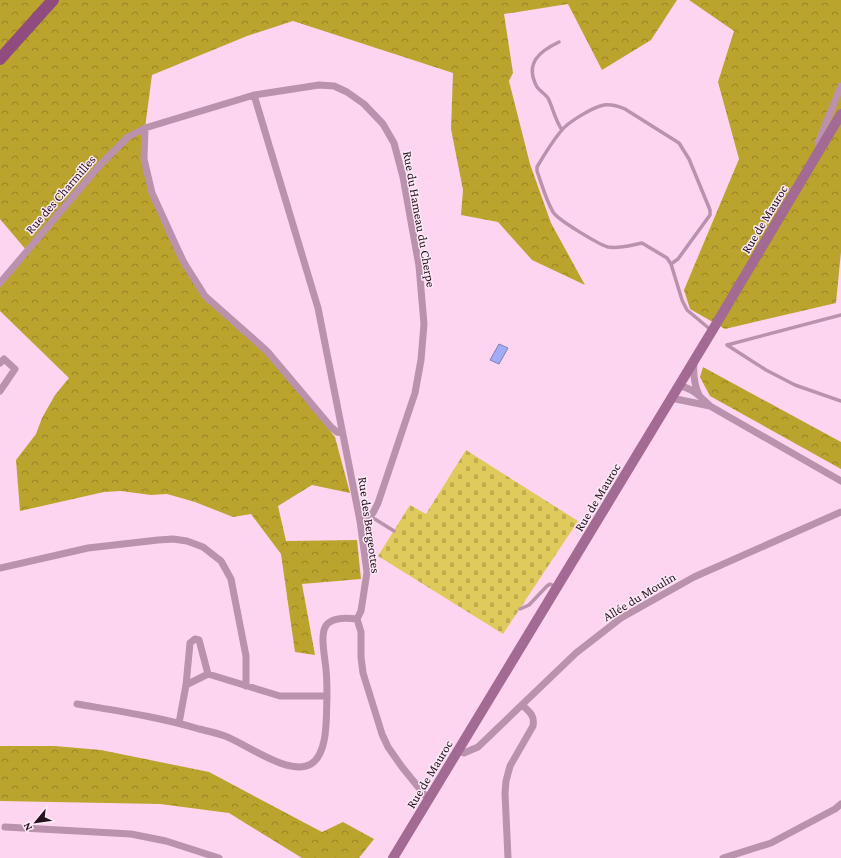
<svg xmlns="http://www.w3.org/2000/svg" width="841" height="858" font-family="'Crimson Pro',serif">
  <defs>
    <pattern id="forest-crowns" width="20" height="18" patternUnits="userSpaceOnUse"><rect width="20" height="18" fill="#bba42d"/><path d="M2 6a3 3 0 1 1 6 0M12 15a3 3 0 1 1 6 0" fill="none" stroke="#988426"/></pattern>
    <pattern id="cemetery-stones" width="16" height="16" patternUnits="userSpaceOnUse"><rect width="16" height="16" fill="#e0ca5b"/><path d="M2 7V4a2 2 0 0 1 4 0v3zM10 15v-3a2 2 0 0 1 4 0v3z" fill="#c0ad4f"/></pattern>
  </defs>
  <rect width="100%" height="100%" fill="#fed5f1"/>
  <path fill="url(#forest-crowns)" d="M0 0H677L651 40 602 70 568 4 504 14 513 73 509 81 530 164 551 223 585 285 532 260 498 222 461 215 463 190 451 129 453 73 293 21 247 36 152 75 145 128 144 159 152 193 205 296 267 351 335 437 350 493 312 485 278 506 286 541 357 540 361 579 302 584 315 655 295 652 281 554 251 514 233 517 195 502 167 494 151 495 121 491 104 492 20 511 16 460 36 434 42 418 55 395 69 378 0 311V283L27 251 0 219Z
    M689 0H841V252L836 303 725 329 690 309 684 290 739 159 718 82 734 31Z
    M703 367 841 442V469L710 396 700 377Z
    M0 746H55L101 750 209 772 322 832 343 822 374 839 359 858H302L229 813 160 804 0 801Z"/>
  <path fill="url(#cemetery-stones)" d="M466 450 578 521 503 634 378 556 410 505 426 514Z"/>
  <path fill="#a2acf6" stroke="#7c7eb6" d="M499 344 508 348 499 364 490 360Z"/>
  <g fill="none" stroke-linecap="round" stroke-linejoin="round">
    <path stroke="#ba92ad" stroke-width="3.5" d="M559 42C540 51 524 63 537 87 540 91 545 94 548 98 553 108 555 120 562 130
      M671 264 678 259 710 215V210L689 159 679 143 625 109C618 106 611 104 604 105 593 107 568 122 561 131 552 142 544 155 537 167V171C542 185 546 200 553 212 558 220 598 244 608 247 620 249 631 245 642 243L667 258 671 264 682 300 687 310 711 330
      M841 315 727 345 766 370 795 385 841 401
      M370 516 394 531
      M520 609 529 605 547 586 550 584 556 587"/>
    <path stroke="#ba92ad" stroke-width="7" d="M254 95 318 308 360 521 367 572 361 611 357 619 361 632V657L363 673 382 734 388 747 402 767 428 799
      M145 128 144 159 152 193 183 261 205 296 267 351 331 427 337 432 342 433
      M821 148 818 143 841 86
      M0 283 100 165 128 137 145 128 254 95 319 85 334 86 347 92 364 104 383 124 394 143 403 177 419 266 424 324 421 360 415 393 378 503 373 513 360 521
      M0 363 4 359 15 369 0 391
      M694 363C693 375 694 384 699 395
      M678 386C692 387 701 397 710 406L841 481
      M671 398 710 406
      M0 568 88 548 158 540 173 539 187 541 203 547 221 561 231 579 246 656V686
      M186 685 208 674
      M77 704C118 711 159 717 199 729 207 731 217 733 225 736 246 744 290 777 311 764 329 753 326 714 327 696
      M179 723 186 685 190 643 195 639 199 640 208 674 280 696H327C327 684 327 673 325 661 321 631 319 614 357 619
      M458 751 464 753 478 747 576 653 621 618 694 577 841 512
      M5 827 131 834 166 841 219 858
      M508 858 505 793 506 781 510 766 533 726C535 716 530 712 522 705
      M723 858 771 843 835 809 841 804"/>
    <path stroke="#a36a93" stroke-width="10" d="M393 858 712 331 841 114"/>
    <path stroke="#914c7f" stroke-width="12" d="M0 59 53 0"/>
  </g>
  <g text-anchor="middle" stroke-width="3" stroke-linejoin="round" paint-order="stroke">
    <g font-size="13" fill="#24131f" stroke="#feeaf7">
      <text transform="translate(60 194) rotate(-49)" y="5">Rue des Charmilles</text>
      <text transform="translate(420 219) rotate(80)" y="5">Rue du Hameau du Cherpe</text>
      <text transform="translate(764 219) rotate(-59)" y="5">Rue de Mauroc</text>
      <text transform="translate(597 497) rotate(-59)" y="5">Rue de Mauroc</text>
      <text transform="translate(370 525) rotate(82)" y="5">Rue des Bergeottes</text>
      <text transform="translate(639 596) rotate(-31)" y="5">Allée du Moulin</text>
      <text transform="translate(429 774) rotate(-59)" y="5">Rue de Mauroc</text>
    </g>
  </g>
  <g transform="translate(36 822) rotate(241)" stroke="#feeaf7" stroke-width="3" paint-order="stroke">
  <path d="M0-3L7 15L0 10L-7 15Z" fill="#24131f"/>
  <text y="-6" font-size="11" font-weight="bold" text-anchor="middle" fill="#24131f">N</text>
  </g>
</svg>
